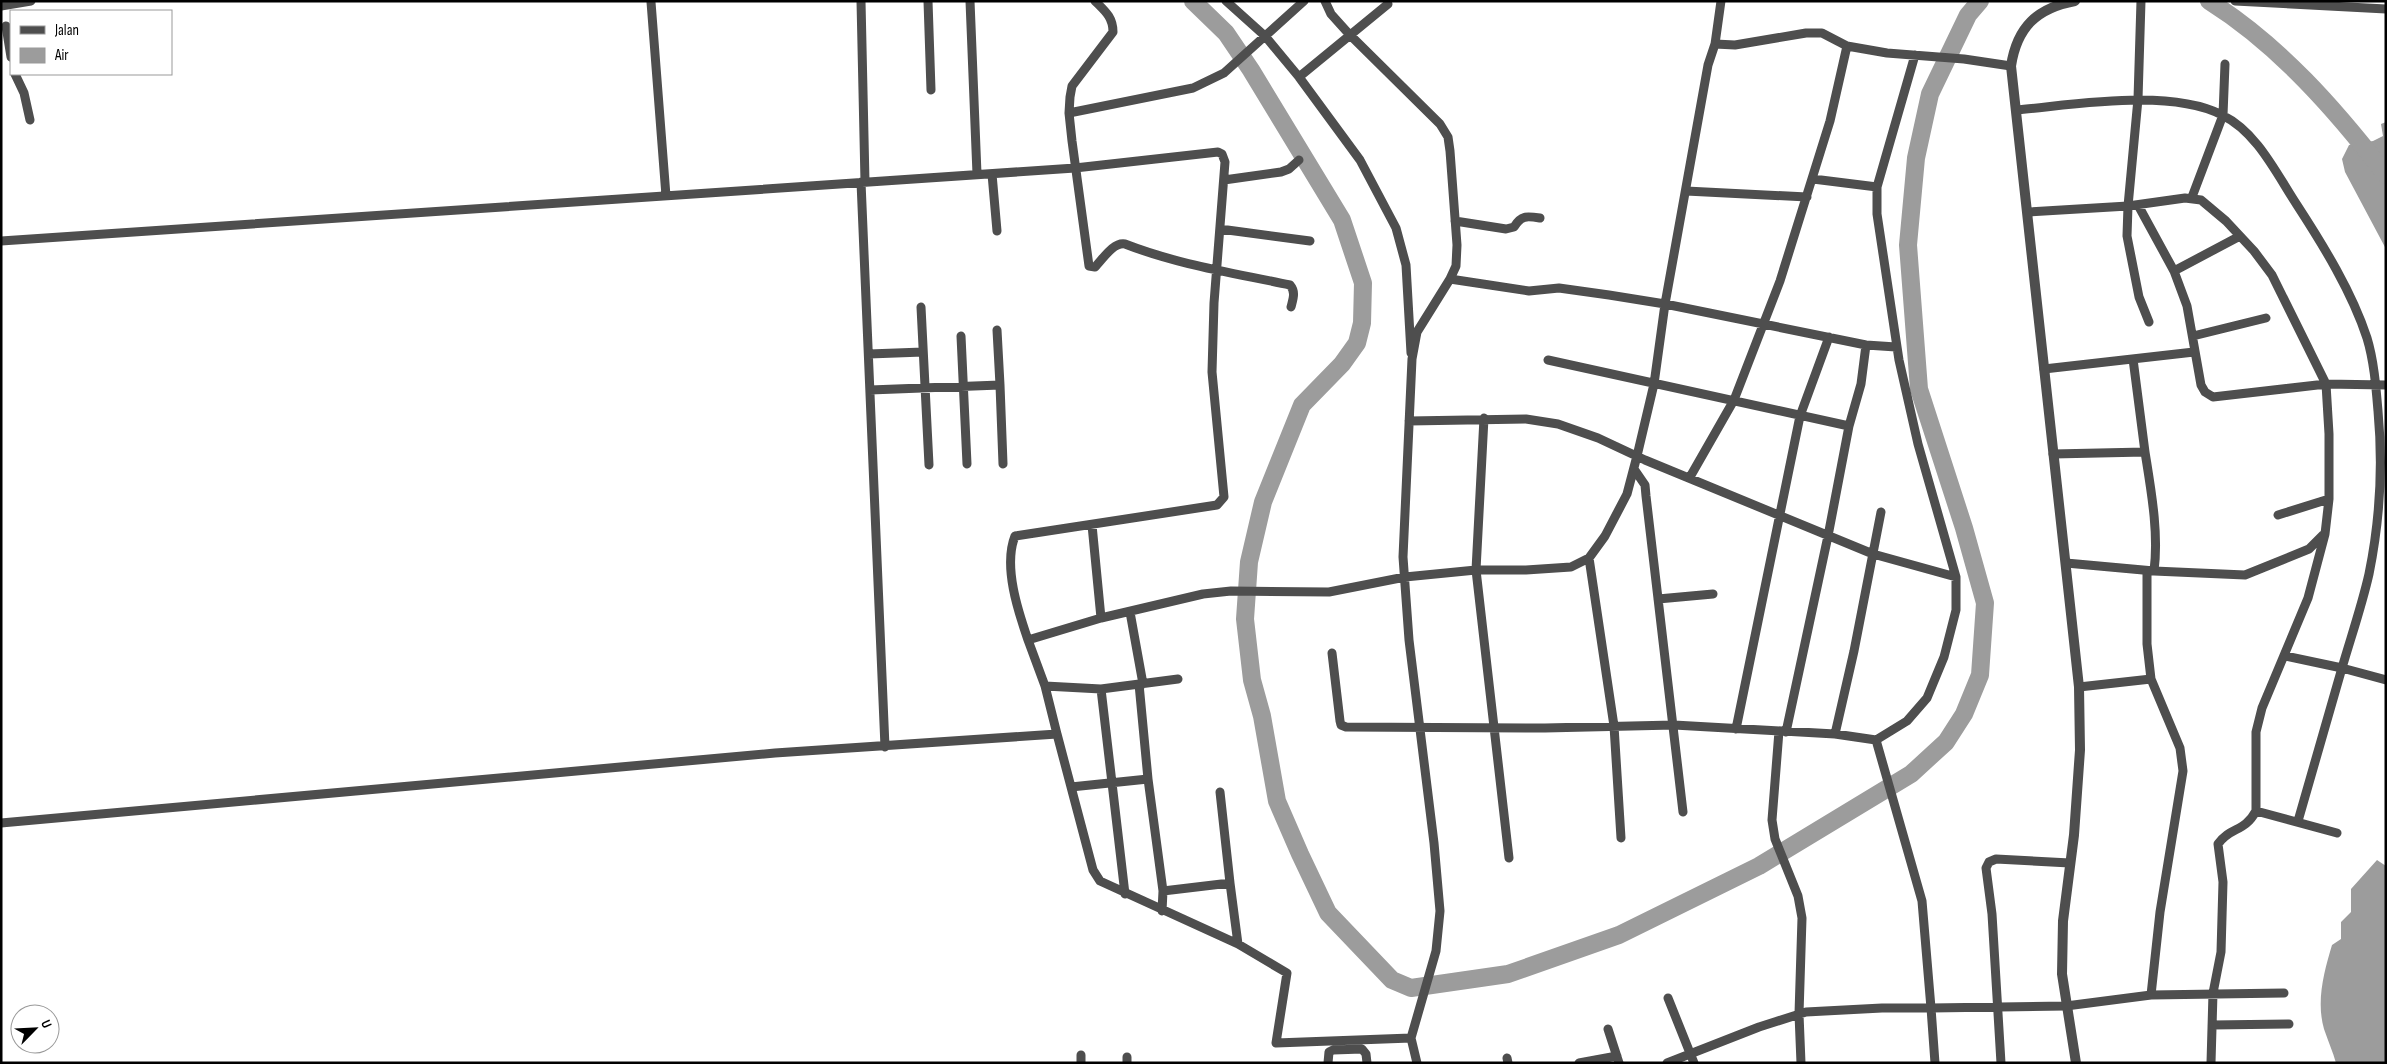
<svg xmlns="http://www.w3.org/2000/svg" width="2387" height="1064" font-family="'Sofia Sans Condensed',sans-serif">
  <rect width="100%" height="100%" fill="#fff"/>
  <path fill="#9c9c9c" d="M2386 122V249L2345 172 2342 159 2349 145 2373 141 2383 136 2381 124Z
    M2377 860 2386 866V1063H2336C2333 1052 2328 1041 2324 1029 2316 1001 2324 972 2332 945L2341 939V922L2351 912V889Z"/>
  <g fill="none" stroke-linecap="round" stroke-linejoin="round">
    <path stroke="#9c9c9c" stroke-width="18" d="M1193 1 1226 33 1251 70 1342 220 1363 283 1362 323 1357 343 1342 364 1302 405 1263 502 1249 562 1245 619 1252 680 1262 716 1277 801 1300 854 1328 913 1392 980 1411 988 1508 974 1619 935 1759 866 1911 774 1946 742 1964 714 1980 675 1985 603 1964 528 1919 389 1908 245 1916 158 1930 94 1968 15 1980 1
      M2209 1C2279 45 2336 110 2386 175"/>
    <path stroke="#4e4e4e" stroke-width="9" d="M861 1 865 182
      M928 1 931 90
      M970 1 977 174
      M1095 1C1105 11 1113 17 1113 32L1072 86 1070 97 1069 113 1072 141 1089 266 1095 267C1103 259 1113 242 1125 244 1179 265 1234 273 1290 285 1296 292 1293 299 1291 307
      M1226 1 1265 36 1299 77 1360 160 1396 228 1406 265 1411 353
      M1325 1 1331 14 1349 34 1440 124 1448 137 1450 151 1457 245 1456 266 1450 279 1417 332 1412 359 1403 557 1409 640 1434 843 1440 911 1436 951 1411 1038 1417 1063
      M2141 1 2138 99 2128 206 2127 236 2139 297 2149 322
      M2235 1 2386 9
      M651 2 666 196
      M1 6 31 1
      M6 26 11 57
      M1715 44 1721 1
      M15 74 24 93 30 120
      M1299 77 1388 4
      M2016 110C2074 105 2169 88 2222 115 2257 132 2276 173 2297 205 2323 245 2352 292 2367 338 2374 361 2376 387 2378 411 2383 465 2380 520 2369 574 2362 605 2351 637 2342 668L2386 680
      M1069 113 1193 88 1224 73 1304 1
      M992 174 997 231
      M1813 179 1877 187
      M1224 180 1281 172 1289 169 1299 160
      M861 182 885 747
      M1686 191 1807 197
      M2192 197 2223 115 2225 64
      M2138 205 2174 271 2187 306 2201 385 2205 392 2213 397 2326 384 2386 385
      M2028 212 2128 206 2185 198 2201 200 2226 221 2254 251 2272 275 2326 384 2329 434V499L2325 534 2308 598 2262 708 2256 732V811C2244 833 2231 826 2218 844L2223 882 2221 952 2213 993 2211 1063
      M1455 221 1506 229 1514 227C1521 215 1527 216 1540 218
      M1220 229 1310 241
      M1 241 1075 168 1218 152 1222 154 1225 162 1214 303 1212 372 1224 497 1217 505 1015 536C1003 566 1018 611 1028 640
      M2174 271 2240 236
      M1450 279 1529 291 1559 288 1609 295 1665 304 1866 345 1896 347
      M921 307 929 465
      M961 336 967 464
      M2193 336 2266 318
      M869 354 923 352
      M2133 359 2145 452
      M1548 360 1849 426 1861 384 1866 345
      M2044 369 2194 352
      M1000 385 1003 464
      M870 390 1000 385 997 330
      M1484 418 1476 570 1509 858
      M1409 421 1526 419 1558 424 1598 438 1645 460 1873 554 1956 577
      M2053 454 2145 452C2151 490 2159 533 2154 571L2066 563
      M1634 469 1645 485 1646 496 1683 812
      M1690 477 1734 400 1780 281 1830 121 1847 46
      M2278 515 2329 499
      M1092 525 1101 618
      M1589 558 1614 726 1621 838
      M2147 571V644L2151 679 2180 748 2183 771 2160 912 2151 995
      M2154 571 2245 575 2309 549 2323 535
      M1658 599 1713 594
      M1130 612 1143 684
      M1332 653 1340 721 1341 725 1346 727 1545 728 1674 725 1835 734 1876 740 1907 721 1927 698 1944 657 1956 610V577L1918 444 1899 360 1877 214V187L1915 55
      M2285 656 2342 668 2298 821
      M1178 679 1101 689 1045 686 1028 640 1101 618 1203 594 1231 591 1329 592 1405 577 1476 570H1526L1571 567 1589 558 1605 536 1627 494 1637 456 1654 384 1665 304 1708 65 1715 44 1735 45 1806 33H1822L1847 46 1887 53 1964 59 2011 66
      M1139 684 1148 779
      M2079 687 2151 679
      M1101 689 1125 894
      M1736 729 1800 416 1829 337
      M1779 731 1772 820 1775 839 1798 896 1802 918 1799 1014 1801 1063
      M1786 732 1828 536 1849 426
      M1057 734 1093 870 1100 881 1238 944
      M1835 734 1854 651 1881 512
      M1071 787 1148 779 1163 891 1230 883 1238 944 1287 973 1276 1043 1411 1038
      M1220 792 1230 883
      M2256 811 2337 833
      M1 823 775 753 1057 734 1045 686
      M1162 911 1163 891
      M1668 998 1694 1063
      M2212 1025 2289 1024
      M1608 1029 1619 1063
      M1081 1055V1063
      M1127 1057V1063
      M1507 1058 1508 1063
      M1328 1063 1329 1052 1333 1050 1362 1049 1366 1054 1367 1063
      M1579 1063 1617 1056
      M1667 1063 1759 1027 1806 1012 1882 1008H1931L1922 901 1876 740
      M1935 1063 1931 1008 2066 1006 2151 995 2284 993
      M2001 1063 1992 914 1986 868 1989 862 1996 859 2070 863"/>
    <path stroke="#4e4e4e" stroke-width="10" d="M2075 1C2037 8 2017 27 2011 66L2079 687 2080 750 2074 835 2063 921 2062 974 2076 1063"/>
  </g>
  <rect width="2387" height="1064" fill="none" stroke="#000000" stroke-width="5"/>
  <rect x="10" y="10" width="162" height="65" fill="#ffffff" stroke="#999999"/>
  <rect x="20" y="26" width="25" height="8" fill="#4e4e4e" stroke="#999999"/>
  <text x="55" y="35" font-size="15" fill="#000000">Jalan</text>
  <rect x="20" y="48" width="25" height="15" fill="#9c9c9c" stroke="#999999"/>
  <text x="55" y="60" font-size="15" fill="#000000">Air</text>
  <g transform="translate(35 1029) rotate(66)"><circle r="24" fill="#ffffff" stroke="#999999"/>
  <path d="M0-4L9 19L0 12L-9 19Z" fill="#000000"/>
  <text y="-8" font-size="14" font-weight="bold" text-anchor="middle" fill="#000000">U</text>
  </g>
</svg>
